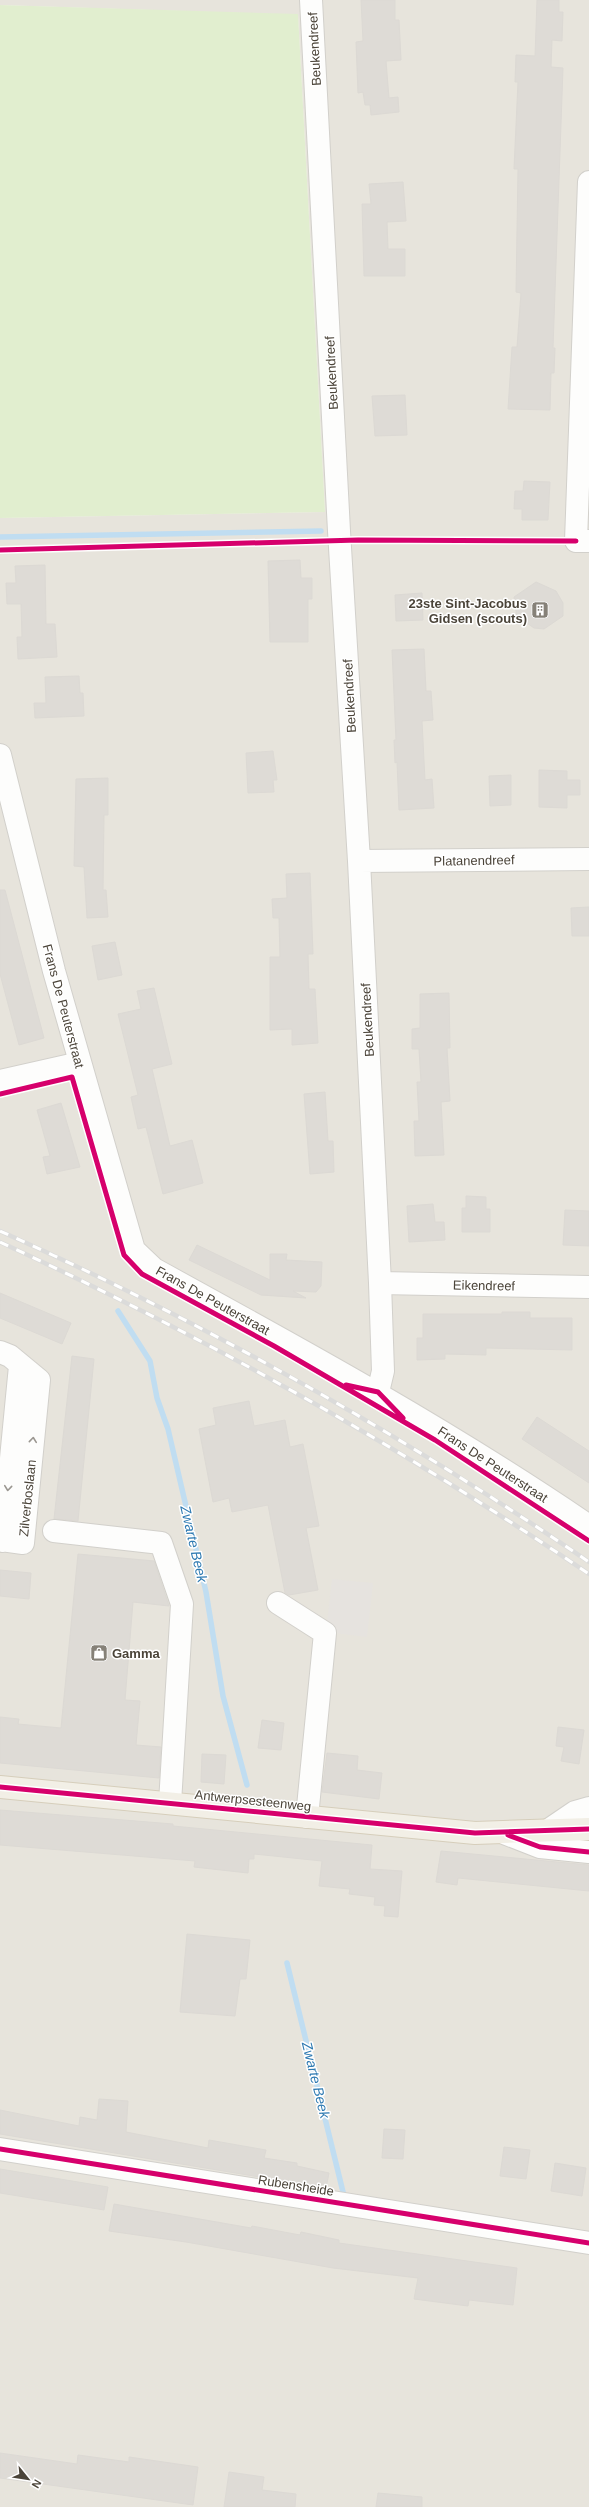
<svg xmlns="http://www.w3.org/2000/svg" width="589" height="2507" font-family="Arial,sans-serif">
  <rect width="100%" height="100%" fill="#f4f2ee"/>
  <path fill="#e7e4dc" d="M0 0H589V2507H0V518L325 512 298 15 0 5Z"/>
  <path fill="#e1eecf" d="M0 5 298 14 325 512 0 518Z"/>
  <path fill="#e6e3df" d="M332 1579 373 1583 367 1637 326 1632Z"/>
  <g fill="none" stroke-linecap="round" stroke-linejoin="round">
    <path stroke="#c0ddf1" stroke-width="5.5" d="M0 537 321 531
      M118 1311 150 1361 157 1398 168 1429 206 1592 223 1696 247 1785
      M287 1963 344 2196"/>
  </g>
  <path fill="#dedbd6" stroke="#dcd9d4" d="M361 0H395V20H399L401 60 386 61 389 98 398 97 399 112 371 115 370 105H365L363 92 358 93 356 42 363 41Z
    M537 0H559V12H563L562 41 552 40 551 67 563 68 553 348H555L554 373H551L550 410 508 409 512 347H517L521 293 516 292 518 169H514L518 82H515L516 55 535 56Z
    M403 182 406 221 387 222 388 249H405V276H364L362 204H371L369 184Z
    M405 395 407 435 375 436 372 396Z
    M524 481 550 482 548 520H522V509H514L515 491H523Z
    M300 560 301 578H312V599H308V642H270L268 561Z
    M45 565 46 624H55L57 657 18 659 17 637H22L21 604H7L6 583H16L15 566Z
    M536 582 556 591 563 603V616L544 629 534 628 524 621 518 625 514 597Z
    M422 593 423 620 396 621 395 595Z
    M424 649 426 691H431L433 720 422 721 425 780 432 779 434 808 399 810 397 762 395 763 394 740H396L392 650Z
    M79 676 80 693H83L84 716 35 718 34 703H46L45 677Z
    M273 751 277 780H273L274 792 248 793 246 753Z
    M539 770 567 771V780H580V795H567V808L539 807Z
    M511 775V805L490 806 489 776Z
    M108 778V815H104L103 890H106L108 917 87 918 84 867 74 866 76 779Z
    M310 873 313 954H308L309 989H315L318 1043 292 1045V1029L270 1030V957H280L279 918H273L272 899 287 898 286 874Z
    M0 890H5L44 1038 19 1045 0 974Z
    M589 907V936H572L571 908Z
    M115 942 122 975 98 980 92 946Z
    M154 988 172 1064 152 1069 170 1146 192 1140 203 1183 163 1194 146 1127 138 1129 131 1097 138 1095 118 1014 141 1009 137 991Z
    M449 993 450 1048H447L450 1101 441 1102 444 1155 415 1156 414 1121H419L417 1082H421L419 1049H412V1029L420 1028V994Z
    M325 1092 328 1141H333L334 1172 310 1174 304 1094Z
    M61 1103 80 1167 47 1174 43 1157 50 1156 37 1110Z
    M466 1196 486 1197V1209H490V1232H462V1208H466Z
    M433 1204 435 1222H444L445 1240 409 1242 407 1206Z
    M565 1210 589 1211V1246L563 1245Z
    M197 1245 270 1280V1254H287L286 1260 322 1262 321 1286 316 1292 293 1291 306 1298 261 1295 189 1260Z
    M0 1293 71 1323 62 1344 0 1318Z
    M502 1312H530V1318H572V1350L486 1348V1355L445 1354V1359L417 1360V1338H423V1314H502Z
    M72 1356 94 1359 78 1521 54 1519Z
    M249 1401 254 1426 285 1420 290 1447 303 1444 319 1526 306 1528 318 1590 289 1595 285 1593 268 1505 232 1512 229 1498 213 1502 199 1429 216 1425 213 1408Z
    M537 1417 589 1451V1483L522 1439Z
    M78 1554 154 1561 169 1606 133 1602 125 1700 140 1701 136 1745 161 1747 159 1778 0 1763V1717L19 1719 18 1724 61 1728Z
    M0 1570 31 1573 29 1599 0 1596Z
    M262 1720 284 1723 281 1750 258 1748Z
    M558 1727 584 1730 579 1764 561 1761 564 1747 556 1746Z
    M327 1753 358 1756 357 1770 382 1773 379 1799 322 1792Z
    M202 1754 226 1755 224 1784 201 1782Z
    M0 1810 173 1824V1826L372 1845 370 1869 402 1871 398 1917 384 1916 385 1906 374 1905 375 1897 349 1894 350 1889 319 1886 322 1861 254 1854V1859H249L248 1873 194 1867 195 1861 0 1845Z
    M441 1851 589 1865V1891L458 1878 457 1885 436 1882Z
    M187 1934 250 1940 246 1979H240L235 2016 180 2012Z
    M99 2099 128 2101 126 2132 208 2148 209 2140 266 2150 264 2158 297 2163V2166L329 2173 326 2188 0 2134V2110L79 2126 80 2117 97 2120Z
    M384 2129 405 2130 403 2159 382 2158Z
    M504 2147 530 2150 526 2179 500 2176Z
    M555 2163 586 2168 582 2196 551 2191Z
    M0 2169 108 2187 104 2210 0 2193Z
    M114 2204 251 2228 252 2226 300 2235 301 2232 339 2240V2243L517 2268 513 2305 469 2300 468 2306 414 2299 418 2278 333 2268 186 2242 109 2231Z
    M0 2453 77 2464 78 2455 129 2462V2457L198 2467 193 2505 0 2478Z
    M229 2472 264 2477 262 2490 296 2494 295 2507H224Z
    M378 2493 422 2497V2507H376Z"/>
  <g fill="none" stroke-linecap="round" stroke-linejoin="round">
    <defs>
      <path id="minor" d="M311 0 339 531 359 861 380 1283 383 1371 378 1392
        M589 182 576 541H589
        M0 755 54 971 134 1250 154 1269C302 1350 450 1431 589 1526
        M359 861 589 859
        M0 1081 80 1063
        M380 1283 589 1287
        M0 1352 10 1356 39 1380 23 1543 0 1540
        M54 1531 161 1543 182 1604 170 1803
        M3 1541 20 1366
        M278 1603 325 1633 307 1817
        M547 1831 575 1812 589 1808
        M504 1833 540 1847 589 1852
        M0 2149 589 2243"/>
      <path id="major" d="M0 1787 475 1833 589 1829"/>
    </defs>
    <use href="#minor" stroke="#d2d0cb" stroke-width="24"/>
    <use href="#major" stroke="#d6cebb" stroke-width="24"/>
    <use href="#minor" stroke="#fdfdfc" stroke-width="22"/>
    <use href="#major" stroke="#f2efe6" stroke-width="22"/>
    <defs>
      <path id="rail" d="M0 1231C206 1323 403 1435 589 1562
        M0 1242C205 1337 402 1447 589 1574"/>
    </defs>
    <use href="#rail" stroke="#dbdbda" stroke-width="4.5"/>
    <use href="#rail" stroke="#fff" stroke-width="3" stroke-dasharray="9" stroke-linecap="butt"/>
    <defs>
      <path id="cycleway" d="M0 550 358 540 576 541
        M0 1094 72 1077 124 1255 142 1274 274 1346 435 1440 589 1541
        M346 1385 378 1392 403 1418
        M0 1787 475 1833 589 1829
        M508 1835 540 1847 589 1852
        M0 2149 589 2243"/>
    </defs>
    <use href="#cycleway" stroke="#fff" stroke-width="8"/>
    <use href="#cycleway" stroke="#d6006c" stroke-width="5"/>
  </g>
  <defs><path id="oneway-chevron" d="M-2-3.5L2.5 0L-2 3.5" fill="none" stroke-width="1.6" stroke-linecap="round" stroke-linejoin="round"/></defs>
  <g stroke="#9b9791">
    <use href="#oneway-chevron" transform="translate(33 1440) rotate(-84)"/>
    <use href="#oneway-chevron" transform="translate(8 1488) rotate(96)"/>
  </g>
  <defs>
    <symbol id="building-square" viewBox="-11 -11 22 22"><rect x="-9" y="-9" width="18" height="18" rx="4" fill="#868178" stroke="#fff"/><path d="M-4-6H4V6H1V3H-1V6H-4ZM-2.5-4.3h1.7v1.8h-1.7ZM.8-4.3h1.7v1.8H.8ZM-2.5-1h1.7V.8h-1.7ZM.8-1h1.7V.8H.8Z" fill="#fff"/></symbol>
    <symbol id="shop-square" viewBox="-11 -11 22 22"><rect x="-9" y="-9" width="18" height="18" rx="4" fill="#868178" stroke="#fff"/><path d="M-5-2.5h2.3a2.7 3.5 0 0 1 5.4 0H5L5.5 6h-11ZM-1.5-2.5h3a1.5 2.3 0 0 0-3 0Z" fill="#fff"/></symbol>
  </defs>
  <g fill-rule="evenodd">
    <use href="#building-square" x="530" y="600" width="20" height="20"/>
    <use href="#shop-square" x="89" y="1643" width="20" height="20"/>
  </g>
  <g text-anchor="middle" stroke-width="3" stroke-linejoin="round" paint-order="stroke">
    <g font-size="13" fill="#4b4439" stroke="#fff">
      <text transform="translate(314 49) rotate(-93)" y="5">Beukendreef</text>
      <text transform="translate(331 373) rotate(-93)" y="5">Beukendreef</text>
      <text transform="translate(349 696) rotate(-93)" y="5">Beukendreef</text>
      <text transform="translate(474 860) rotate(-1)" y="5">Platanendreef</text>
      <text transform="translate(64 1006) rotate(75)" y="5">Frans De Peuterstraat</text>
      <text transform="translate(367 1020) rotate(-93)" y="5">Beukendreef</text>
      <text transform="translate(484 1285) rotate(1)" y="5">Eikendreef</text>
      <text transform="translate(213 1300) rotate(29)" y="5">Frans De Peuterstraat</text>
      <text transform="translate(493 1464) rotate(33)" y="5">Frans De Peuterstraat</text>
      <text transform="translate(27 1498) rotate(-84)" y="5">Zilverboslaan</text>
      <text transform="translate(253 1800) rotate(6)" y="5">Antwerpsesteenweg</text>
      <text transform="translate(296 2185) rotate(9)" y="5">Rubensheide</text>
    </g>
    <g font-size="13" font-weight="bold" fill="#4b4439" stroke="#fff" text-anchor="end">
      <text x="527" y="608">23ste Sint-Jacobus<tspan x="527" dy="15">Gidsen (scouts)</tspan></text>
      <text x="112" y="1658" text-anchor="start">Gamma</text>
    </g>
    <g font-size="14" font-style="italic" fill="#2e7ab2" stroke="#fff">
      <text transform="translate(194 1544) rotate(77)" y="5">Zwarte Beek</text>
      <text transform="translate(316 2080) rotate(76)" y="5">Zwarte Beek</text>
    </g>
  </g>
  <g transform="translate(28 2479) rotate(120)" stroke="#ffffff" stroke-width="3" paint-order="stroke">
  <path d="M0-3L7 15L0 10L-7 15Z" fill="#4b4439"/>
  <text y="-6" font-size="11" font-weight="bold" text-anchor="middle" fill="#4b4439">N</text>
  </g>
</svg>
